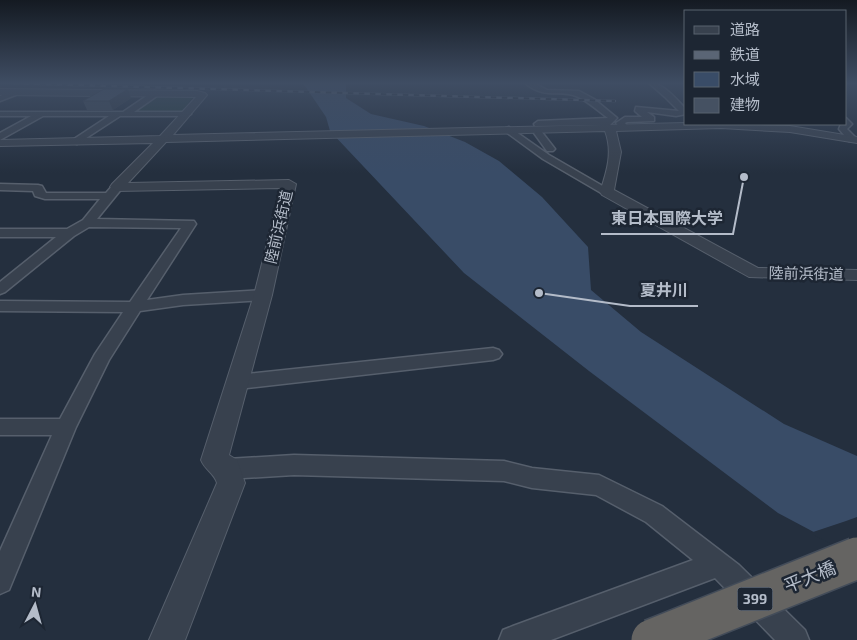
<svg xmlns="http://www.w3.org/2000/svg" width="857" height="640" font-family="'Exo 2','Noto Sans JP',sans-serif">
  <rect width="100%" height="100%" fill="#242f3e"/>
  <path fill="#263c3f" d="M157 95 190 96 193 97 181 113 132 112Z"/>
  <path fill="#394c67" d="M303 83H346V98L371 114 424 126 465 142 499 161 542 197 588 247 591 290 641 332 784 424 857 456V555L778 513 589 371 464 273 330 131 326 117Z"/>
  <path fill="#242f3e" d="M857 517V557L810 533 846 521Z"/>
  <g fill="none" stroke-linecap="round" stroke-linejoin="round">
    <defs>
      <path id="minor" d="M525 83H534L547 90 579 91 594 99 617 118 610 125 535 126 534 124 538 121 608 118C598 111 588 101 576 96 558 89 546 100 525 83Z
        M649 83C664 83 675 98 686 109V114L676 116 647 112 654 117V121L627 122 625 123 628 127 627 129H621L616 123 625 117H642L635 111 636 107 679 111 665 97Z
        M15 90 19 92 18 94 0 101V96Z
        M154 91 161 93 134 112H187L191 114 187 116H120L77 144 74 143V139L109 116H43L0 140V133L31 116H0V112H123Z
        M846 118 852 124 847 129 857 139 855 141H849L839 129 841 124H846Z
        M509 127 549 155 613 192 611 194H603L543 159 506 132V128Z
        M538 130 541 131 555 149 553 151H547L534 133Z
        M0 184 38 185 42 186 46 193H106L113 185 117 184 123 187 97 219 194 221 196 224 147 300 183 295 263 290 268 292 271 295 268 298 263 300 183 305 140 311 109 360 76 427 9 590 0 594V551L52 435H0V419H60L95 354 123 312 0 311V301L130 302 181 228 89 227 74 236 5 292 0 294V282L56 237H0V229H67L83 220 100 199H45L35 196 33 191 0 190Z
        M493 348 499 350 502 354 499 358 493 360 238 389 231 387 229 382 231 377 238 375Z
        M294 455 504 461 532 468 599 475 662 506 739 565 805 630 809 640H775L715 578 551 640H499L503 630 513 626 693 560 646 522 596 495 532 488 504 481 294 475 227 479 219 476 216 469 219 462 227 459Z"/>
      <path id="tertiary" d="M0 89 197 91 205 93 207 95 173 135 686 123 790 126 857 137V143L790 132 721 128 616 131 621 152 614 190 758 268 857 270V280L749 277 602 195 600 192C607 171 613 152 605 131L166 142 128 183 289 180 296 184 272 295 229 455 237 460 245 483 185 640H149L217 483C214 473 205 470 201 460L254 295 281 188 117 191 110 187 112 184 153 143 0 146V140L160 136 196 97 0 95Z"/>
    </defs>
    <use href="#minor" stroke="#565f6c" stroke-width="3"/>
    <use href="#tertiary" stroke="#565f6c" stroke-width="2"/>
    <use href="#minor" fill="#38414e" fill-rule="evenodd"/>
    <use href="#tertiary" fill="#38414e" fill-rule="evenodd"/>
    <defs>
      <path id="rail" d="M7 83 615 101"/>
    </defs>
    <use href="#rail" stroke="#5a6575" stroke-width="2.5"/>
    <use href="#rail" stroke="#1d2633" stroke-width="2" stroke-dasharray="5.5" stroke-linecap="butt"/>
    <defs>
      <path id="trunk-bridge" d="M652 640 857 558"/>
    </defs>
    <use href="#trunk-bridge" stroke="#434c59" stroke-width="44" stroke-linecap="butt"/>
    <use href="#trunk-bridge" stroke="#656462" stroke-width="41"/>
  </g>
  <path fill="#3b4654" d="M131 98 113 110H87L83 101Z"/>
  <path fill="#303945" d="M128 89 131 98 113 110 109 101Z"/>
  <path fill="#455162" stroke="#303945" d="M104 89H128L109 101H83Z"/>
  <linearGradient id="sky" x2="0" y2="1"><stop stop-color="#141a22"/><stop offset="0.48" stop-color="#3f4d63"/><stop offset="1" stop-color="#3f4d63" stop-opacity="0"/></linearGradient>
  <rect width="857" height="173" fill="url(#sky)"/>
  <g text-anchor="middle" stroke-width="5" stroke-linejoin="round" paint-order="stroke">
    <rect fill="#1d2633" stroke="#878f9c" stroke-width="1" x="737.5" y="587.5" width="35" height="23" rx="4"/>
    <g font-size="14" font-weight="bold" fill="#b4bcc9">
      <text x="755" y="604">399</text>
    </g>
    <g font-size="15" fill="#b4bcc9" stroke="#1d2633">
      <text transform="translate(279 227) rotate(-77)" y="5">陸前浜街道</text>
      <text transform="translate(806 274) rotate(1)" y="5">陸前浜街道</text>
    </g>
    <g font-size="18" fill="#b4bcc9" stroke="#1d2633">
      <text transform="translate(810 577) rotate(-22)" y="6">平大橋</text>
    </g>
  </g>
  <path fill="none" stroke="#b4bcc9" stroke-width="2" d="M744 177L733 234H601M539 293L630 306H698"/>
  <g fill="#b4bcc9" stroke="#1d2633" stroke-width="2">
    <circle cx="744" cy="177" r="5"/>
    <circle cx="539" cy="293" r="5"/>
  </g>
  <g font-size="16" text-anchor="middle" font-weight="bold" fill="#b4bcc9" stroke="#1d2633" stroke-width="5" stroke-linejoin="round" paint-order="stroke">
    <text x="667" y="224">東日本国際大学</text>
    <text x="664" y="296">夏井川</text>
  </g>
  <rect x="684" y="10" width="162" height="115" fill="#1d2633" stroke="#59626f"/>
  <rect x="694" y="26" width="25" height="8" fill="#38414e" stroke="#59626f"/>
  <text x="730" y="35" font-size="15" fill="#b4bcc9">道路</text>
  <rect x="694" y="51" width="25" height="8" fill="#5a6575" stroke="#59626f"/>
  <text x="730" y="60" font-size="15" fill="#b4bcc9">鉄道</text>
  <rect x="694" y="72" width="25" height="15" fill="#394c67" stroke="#59626f"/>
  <text x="730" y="85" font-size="15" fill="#b4bcc9">水域</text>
  <rect x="694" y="98" width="25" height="15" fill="#455162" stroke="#59626f"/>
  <text x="730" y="110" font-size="15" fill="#b4bcc9">建物</text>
  <g transform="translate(35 605) rotate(6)" stroke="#1d2633" stroke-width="4" paint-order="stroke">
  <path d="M0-4L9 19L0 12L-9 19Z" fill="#b4bcc9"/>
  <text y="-8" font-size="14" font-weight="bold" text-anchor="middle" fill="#b4bcc9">N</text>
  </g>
</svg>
